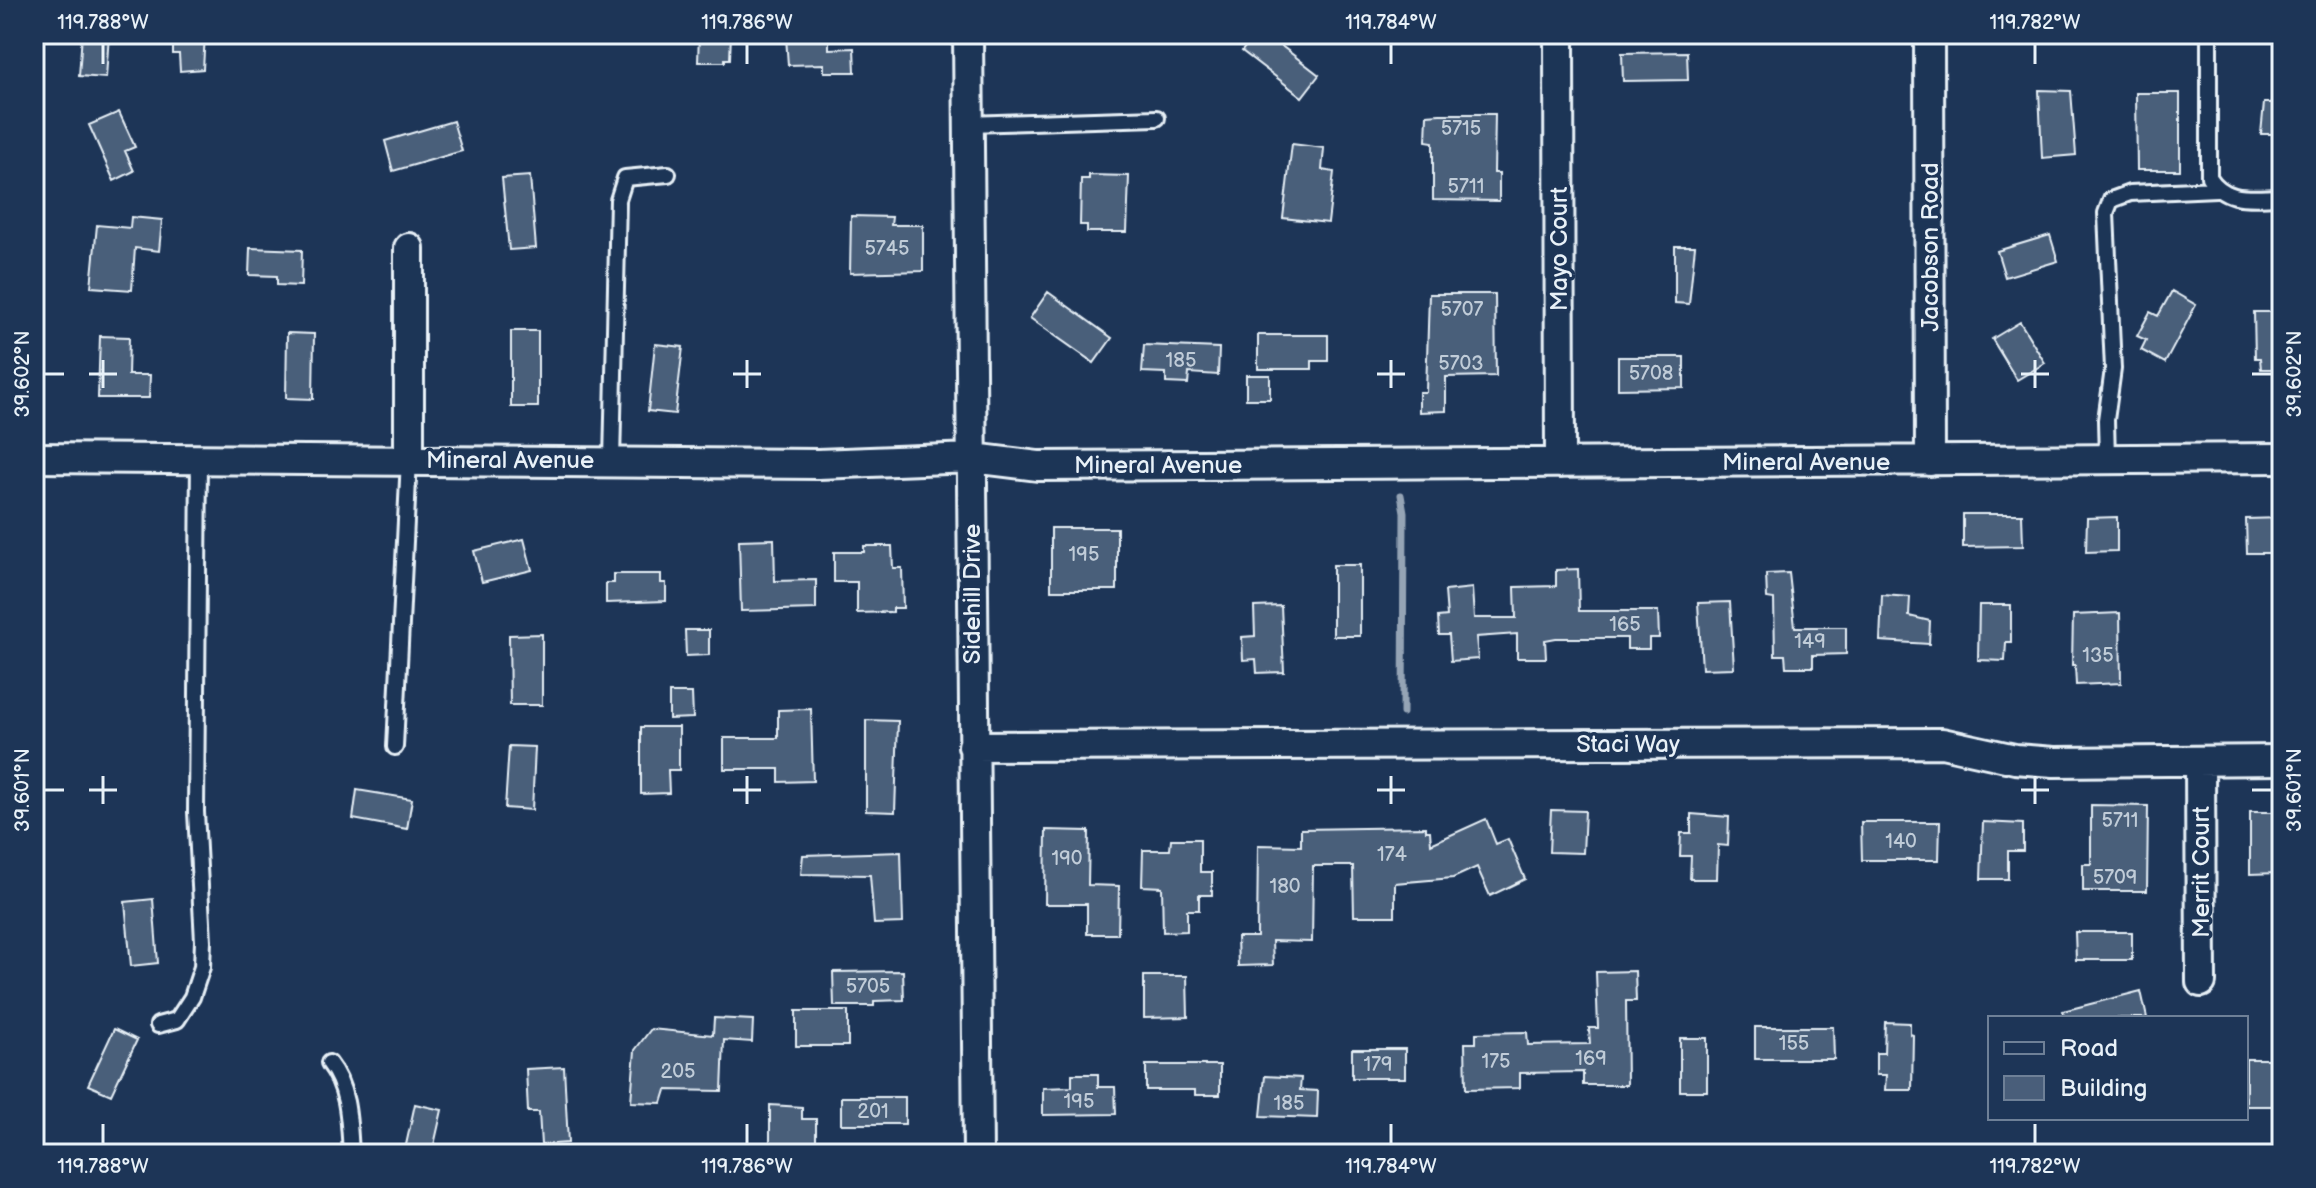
<svg xmlns="http://www.w3.org/2000/svg" width="2316" height="1188" font-family="'Balsamiq Sans',sans-serif">
  <rect width="100%" height="100%" fill="#1d3557"/>
  <filter id="ink" filterUnits="userSpaceOnUse"><feTurbulence type="fractalNoise" baseFrequency=".0125" numOctaves="2"/><feDisplacementMap in="SourceGraphic" scale="16" xChannelSelector="R" yChannelSelector="G"/><feConvolveMatrix kernelMatrix="1 2 1 2 8 2 1 2 1" color-interpolation-filters="sRGB"/></filter>
  <g filter="url(#ink)">
    <g fill="none" stroke-linecap="round" stroke-linejoin="round">
      <path stroke="#95a4b5" stroke-width="7" d="M1401 495 1404 512 1403 713"/>
    </g>
    <path fill="#495e7a" stroke="#e8f1f8" stroke-width="2" d="M82 34H109L106 78 79 76Z
      M173 34H205L203 69 180 71 179 54H173Z
      M699 34H731L730 59H725V62H698Z
      M1255 34H1266L1319 75 1302 97 1242 51Z
      M829 36V49L854 48 855 72H824V64L788 65 786 37Z
      M1687 52 1688 80 1623 81 1622 53Z
      M2039 90 2071 91 2076 155 2042 158Z
      M2136 93H2180V170H2137Z
      M2264 103H2282V134H2261Z
      M119 112 135 147 125 151 134 171 114 181 89 125Z
      M1440 114H1495L1494 173H1499V201L1433 200V142L1426 141 1427 115Z
      M453 121 462 151 393 171 385 141Z
      M1292 144 1324 148 1322 170 1334 172 1328 223 1283 218Z
      M1089 175 1129 176 1127 232H1087V225H1080L1081 179H1089Z
      M530 176 536 248 509 250 502 178Z
      M851 216 892 217 891 225H923V271L850 273Z
      M131 217 162 220 159 251 135 248 132 290 91 287 97 225 130 228Z
      M2050 235 2058 261 2005 277 1997 251Z
      M1675 246H1695L1689 304 1675 303Z
      M250 248 302 250 301 286 277 285V276L249 275Z
      M2172 291 2196 305 2165 363 2141 350 2146 340 2137 336 2150 312 2158 316Z
      M1048 292 1112 338 1094 363 1030 318Z
      M1429 294H1495L1496 376 1446 377V411L1419 412V392H1426Z
      M2254 312H2282V369H2261L2260 358H2255Z
      M2020 322 2045 363 2017 380 1992 339Z
      M511 331H538V407H511Z
      M287 333 314 334 313 399 286 398Z
      M1258 335H1328V361H1312V369H1258Z
      M100 336 129 337 128 375H150L149 398H98Z
      M655 344 683 347 675 414 648 411Z
      M1144 345 1219 348 1218 375 1189 373 1188 384 1166 383V373L1142 372Z
      M1618 357H1684V388L1618 389Z
      M1246 375H1270V399H1246Z
      M1963 514H2022L2023 546 1963 547Z
      M2117 517V551L2086 552 2087 518Z
      M2282 518V553H2247L2246 519Z
      M1051 528H1117V590H1051Z
      M524 539 532 570 482 582 474 551Z
      M774 539 775 581 816 580V609L741 611 739 540Z
      M864 546H892L893 568H902L903 608H893V612L857 613V582H834V552H864Z
      M1333 565H1360V636H1333Z
      M1578 569 1579 611H1658L1659 638H1649V649H1627V638H1556L1545 640 1546 658H1517V634L1476 637 1478 659 1451 661 1449 635H1439L1438 617 1447 616 1445 591 1472 588 1474 618H1516L1515 587 1556 586V570Z
      M1789 573 1795 627H1846V654L1813 655V667H1786L1785 655H1775L1774 599 1767 598 1766 574Z
      M614 574H661V583H666V601L606 603V583H614Z
      M1882 595 1910 597 1909 616 1930 621 1929 644 1880 641Z
      M1730 602 1734 668 1702 669 1698 603Z
      M1979 605H2011V642H2006L2005 661 1978 660Z
      M1281 606 1284 672 1257 673 1256 659 1243 660 1242 637 1255 636 1254 607Z
      M2120 613 2121 683 2076 685 2075 665H2072L2073 615Z
      M685 630H709V655L686 656Z
      M542 634V705H510L509 635Z
      M669 693H692L693 718 669 719Z
      M811 709 813 781 779 782V769H724V738H778V710Z
      M866 720 898 721 895 812 866 811Z
      M641 727H679V770H668L669 793 641 794Z
      M509 746 535 747 532 810 505 808Z
      M357 790 412 799 407 829 353 819Z
      M2091 805 2148 806 2147 891H2083V864H2091Z
      M1551 810 1585 811 1583 853 1549 852Z
      M2250 812H2277L2278 873 2250 874Z
      M1691 814 1729 817 1728 846 1718 845 1717 879H1690L1691 856H1680L1681 833H1691Z
      M1486 819 1496 844 1508 839 1525 879 1490 896 1477 867 1453 878 1395 883V916H1354L1353 866H1313L1312 942 1272 941 1273 965 1238 966 1237 937H1257L1258 845 1301 846V829L1426 827V831H1430L1431 844Z
      M1861 822H1940L1939 860H1862Z
      M1983 822 2023 824V851H2008V879H1981Z
      M1046 830 1089 831 1088 885 1119 886 1118 934H1087V904H1045Z
      M1171 839H1200V872H1212V895H1199V910H1187V931L1163 932 1162 887 1142 886 1143 850H1170Z
      M901 852 903 923 874 924 870 875 801 874 803 855Z
      M153 899 158 963 131 966 125 902Z
      M2075 932H2132V960H2076Z
      M903 971 904 1000 874 1001V1006H834L833 972Z
      M1635 971 1636 1001H1626L1627 1085H1583V1072L1520 1073V1088L1466 1089 1465 1043H1476V1033L1527 1032 1528 1045 1590 1044 1589 1028H1598L1596 972Z
      M1144 976H1187L1188 1017 1144 1018Z
      M2141 991 2147 1018H2064L2063 1011Z
      M796 1011H848V1046H796Z
      M714 1018 753 1020 752 1042 724 1040 722 1091 666 1090 662 1103 631 1102 635 1050 651 1029 713 1035Z
      M1885 1022 1910 1023V1034L1913 1035 1912 1090H1885L1886 1075H1876V1053H1884Z
      M1755 1027H1833L1834 1059H1755Z
      M114 1029 137 1040 111 1095 88 1085Z
      M1680 1038H1707V1091H1680Z
      M1352 1049H1405V1078H1352Z
      M2246 1059H2274V1106H2246Z
      M1146 1065H1220V1095H1195V1090H1146Z
      M564 1067 568 1143 541 1145 539 1112H528L526 1069Z
      M1072 1074H1098V1087H1115L1116 1114 1043 1115V1088L1072 1087Z
      M1265 1076 1301 1078 1300 1090 1318 1091 1317 1118 1261 1116Z
      M841 1097H905V1124H841Z
      M415 1104 442 1110 432 1154H404Z
      M770 1105 802 1107V1119H816V1150H770Z"/>
    <g fill="none" stroke-linecap="round" stroke-linejoin="round">
      <defs>
        <path id="lane" d="M2209 34V177C2226 204 2253 197 2282 197
          M968 124 1157 118
          M2107 459 2106 420 2113 369 2106 213 2111 200 2130 193 2216 189
          M612 461 618 200 625 178 668 174
          M395 747 409 459
          M158 1025 177 1020 192 997 202 967 203 941 196 812 199 459
          M329 1063C349 1088 349 1122 351 1154"/>
        <path id="street" d="M968 34 978 1154
          M1559 34 1560 463
          M1929 34 1930 461
          M409 248V459
          M34 458 818 464 973 458 1038 466 2282 458
          M973 746 1942 743 2015 759 2054 762 2282 760
          M2200 761 2201 982"/>
      </defs>
      <use href="#lane" stroke="#e8f1f8" stroke-width="20"/>
      <use href="#street" stroke="#e8f1f8" stroke-width="34"/>
      <use href="#lane" stroke="#1d3557" stroke-width="14"/>
      <use href="#street" stroke="#1d3557" stroke-width="28"/>
    </g>
  </g>
  <path fill="none" stroke="#e8f1f8" stroke-width="3" d="M103 44V64M747 44V64M1391 44V64M2035 44V64M103 360V388M747 360V388M1391 360V388M2035 360V388M44 374H64M89 374H117M733 374H761M1377 374H1405M2021 374H2049M2252 374H2272M103 776V804M747 776V804M1391 776V804M2035 776V804M44 790H64M89 790H117M733 790H761M1377 790H1405M2021 790H2049M2252 790H2272M103 1124V1144M747 1124V1144M1391 1124V1144M2035 1124V1144"/>
  <g text-anchor="middle" stroke-width="7" stroke-linejoin="round" paint-order="stroke">
    <g font-size="20" fill="#c0ccd8">
      <text x="1461" y="135">5715</text>
      <text x="1466" y="193">5711</text>
      <text x="887" y="255">5745</text>
      <text x="1462" y="316">5707</text>
      <text x="1181" y="367">185</text>
      <text x="1461" y="370">5703</text>
      <text x="1651" y="380">5708</text>
      <text x="1084" y="561">195</text>
      <text x="1625" y="631">165</text>
      <text x="1810" y="648">149</text>
      <text x="2098" y="662">135</text>
      <text x="2120" y="827">5711</text>
      <text x="1901" y="848">140</text>
      <text x="1392" y="861">174</text>
      <text x="1067" y="865">190</text>
      <text x="2115" y="884">5709</text>
      <text x="1285" y="893">180</text>
      <text x="868" y="993">5705</text>
      <text x="1794" y="1050">155</text>
      <text x="1591" y="1065">169</text>
      <text x="1496" y="1068">175</text>
      <text x="1378" y="1071">179</text>
      <text x="678" y="1078">205</text>
      <text x="1079" y="1108">195</text>
      <text x="1289" y="1110">185</text>
      <text x="873" y="1118">201</text>
    </g>
    <g font-size="24" fill="#e8f1f8" stroke="#1d3557">
      <text transform="translate(1930 247) rotate(-90)" y="8">Jacobson Road</text>
      <text transform="translate(1559 249) rotate(-90)" y="8">Mayo Court</text>
      <text x="510" y="468">Mineral Avenue</text>
      <text x="1806" y="470">Mineral Avenue</text>
      <text x="1158" y="473">Mineral Avenue</text>
      <text transform="translate(972 594) rotate(-90)" y="8">Sidehill Drive</text>
      <text x="1628" y="752">Staci Way</text>
      <text transform="translate(2201 872) rotate(-90)" y="8">Merrit Court</text>
    </g>
  </g>
  <rect width="2316" height="1188" fill="none" stroke="#1d3557" stroke-width="88"/>
  <rect x="1988" y="1016" width="260" height="104" fill="#1d3557" stroke="#6e8097" stroke-width="2"/>
  <rect x="2004" y="1042" width="40" height="12" fill="#1d3557" stroke="#6e8097" stroke-width="2"/>
  <text x="2060" y="1056" font-size="24" fill="#e8f1f8">Road</text>
  <rect x="2004" y="1076" width="40" height="24" fill="#495e7a" stroke="#6e8097" stroke-width="2"/>
  <text x="2060" y="1096" font-size="24" fill="#e8f1f8">Building</text>
  <rect x="44" y="44" width="2228" height="1100" fill="none" stroke="#e8f1f8" stroke-width="3"/>
  <g font-size="20" text-anchor="middle" fill="#e8f1f8">
    <text x="103" y="29">119.788°W</text>
    <text x="747" y="29">119.786°W</text>
    <text x="1391" y="29">119.784°W</text>
    <text x="2035" y="29">119.782°W</text>
    <text transform="translate(22 374) rotate(-90)" y="7">39.602°N</text>
    <text transform="translate(2294 374) rotate(-90)" y="7">39.602°N</text>
    <text transform="translate(22 790) rotate(-90)" y="7">39.601°N</text>
    <text transform="translate(2294 790) rotate(-90)" y="7">39.601°N</text>
    <text x="103" y="1173">119.788°W</text>
    <text x="747" y="1173">119.786°W</text>
    <text x="1391" y="1173">119.784°W</text>
    <text x="2035" y="1173">119.782°W</text>
  </g>
</svg>
